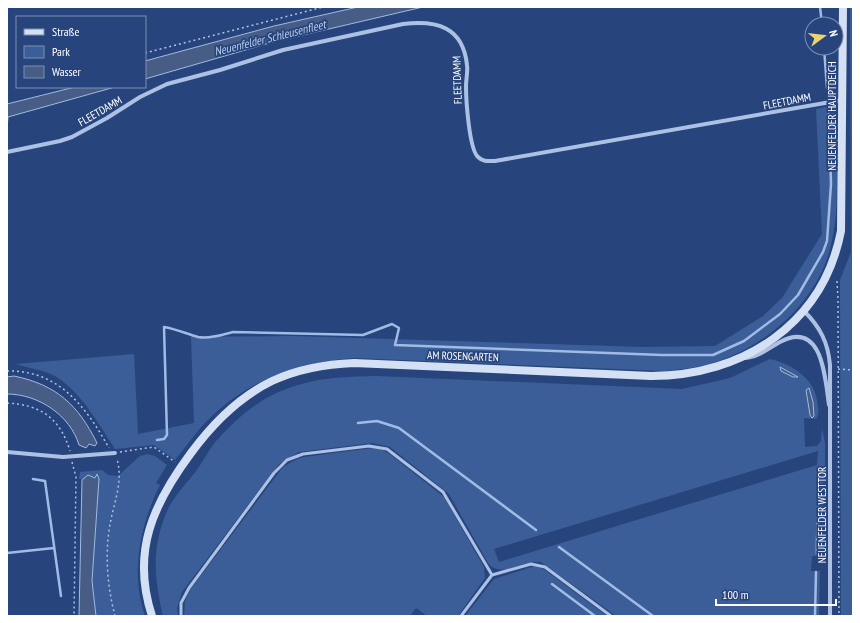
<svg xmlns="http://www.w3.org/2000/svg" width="860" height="623" font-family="'PT Sans Narrow',sans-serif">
  <rect width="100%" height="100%" fill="#27457c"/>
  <path fill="#3b5e99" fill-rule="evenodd" d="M850 7H853V616H841L840 280 851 252Z
    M826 107 833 111C843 127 838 161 837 180 837 203 836 227 830 249 816 303 765 347 713 363 697 368 681 369 665 371L354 358C298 362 246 380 206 422 195 433 186 447 175 460L154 445 115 449C98 423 82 393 55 376 44 370 28 368 16 364L134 354 138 434 194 423 191 337 294 336 643 347 715 346 763 316 782 298 822 234 816 109Z
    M770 359C791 364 813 377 817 400 818 407 820 413 816 419L804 418 805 447 817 446 821 441 822 428 825 443V481L824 500 820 525V556H812L811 571H820L819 616H616L541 562C523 560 501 579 488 563L449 494 390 447 372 443 299 452 279 464 182 592 177 608 178 616H163C154 578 151 547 168 509 175 495 187 483 197 470 204 460 210 447 219 438 267 385 308 377 376 376L682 389 730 378ZM806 390 811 395 814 416 810 415ZM818 451 817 465 499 562 494 549Z
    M373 448 383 450 391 455 444 497 484 567 485 578 458 616H427L416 608 410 616H184L185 601 190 590 283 467 297 459 304 457Z
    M148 454 155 456 167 465 156 483 160 485C140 525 130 573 145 616H96L92 581 99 479 95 476 93 479 90 476 85 480 79 479 80 472 102 470 108 475 118 476 140 456Z
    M535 566 545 570 607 616H465L494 579Z"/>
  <path fill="#475d85" stroke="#a0bbe5" d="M358 7H423L273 42 145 79V61L274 26Z
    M75 87H115L8 117 7 129V104Z
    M780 367 798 377H793L781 371Z
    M14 376C57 385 78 405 97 443L95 446 89 444 86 448 79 445C70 415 38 394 7 394V377Z
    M809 388 813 402 814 416 812 418 810 415 806 390Z
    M97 474 99 479 92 581 96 616H79L82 480 88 475 95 478Z"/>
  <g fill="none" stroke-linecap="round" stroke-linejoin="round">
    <path stroke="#a0bbe5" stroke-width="2.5" d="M820 7 822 24
      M824 48 827 88
      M358 423 377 421 399 428 536 530
      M157 440 164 439 167 435 164 327C176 329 187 334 198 337 209 339 222 335 233 332L363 335 392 324 399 328 395 345 662 355H713L744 341 780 314 798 295 823 252 827 241 831 184 829 114
      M33 479 45 481 61 596
      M559 547 653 616
      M7 553 54 548
      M817 554C816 530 820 506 820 481
      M552 584 595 616
      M815 616 816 572"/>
    <path stroke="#acc1e4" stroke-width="1.5" stroke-dasharray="2 3" stroke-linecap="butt" d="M145 53 323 7
      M837 281 838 299 839 616
      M838 369 853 370
      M7 371C59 370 86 407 109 448
      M7 403C41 405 60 418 70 451
      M120 452 154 447 175 462
      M72 462 76 477 74 616
      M115 616C108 589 105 559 109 531 112 506 124 484 117 459"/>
    <path stroke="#acc1e4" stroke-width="3" d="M181 616V603L189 588 274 473 287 460 303 454 369 446 387 449 443 492 492 575
      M461 616 492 575 531 564 545 567 611 616"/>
    <path stroke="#acc1e4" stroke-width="4" d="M7 152 60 141 72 137 107 118 140 97 167 84 220 70 283 50 403 24C437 20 463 27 467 65 468 72 466 79 466 86 466 99 469 149 478 157 483 162 489 161 495 161L842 100
      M804 311C820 327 828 342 830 365V616
      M744 358C757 358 769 348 780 342 823 319 825 379 829 405
      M7 452 63 457 115 453"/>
    <path stroke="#d4e0f4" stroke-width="8" d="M152 616C131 552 153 504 191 453 213 423 239 397 272 381 298 369 326 364 354 363L651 376C743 376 823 324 841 231L843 7"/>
  </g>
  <g text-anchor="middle" stroke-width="3.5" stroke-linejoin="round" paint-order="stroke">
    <g font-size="11" fill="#fff" stroke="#27457c">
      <text transform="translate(457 80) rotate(-92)" y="4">FLEETDAMM</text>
      <text transform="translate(787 101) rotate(-11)" y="4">FLEETDAMM</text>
      <text transform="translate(100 111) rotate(-30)" y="4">FLEETDAMM</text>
      <text transform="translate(832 116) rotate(-90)" y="4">NEUENFELDER HAUPTDEICH</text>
      <text transform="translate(463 356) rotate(2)" y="4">AM ROSENGARTEN</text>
      <text transform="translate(822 515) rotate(-90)" y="4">NEUENFELDER WESTTOR</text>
    </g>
    <g font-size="12" font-style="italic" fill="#b7cbec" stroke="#27457c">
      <text transform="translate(270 38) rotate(-14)" y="4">Neuenfelder Schleusenfleet</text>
    </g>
  </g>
  <rect width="860" height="623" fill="none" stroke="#ffffff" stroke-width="16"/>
  <rect x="16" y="16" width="130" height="72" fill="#27457c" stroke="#7d8fb0"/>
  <rect x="24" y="29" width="20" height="6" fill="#d4e0f4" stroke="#7d8fb0"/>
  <text x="52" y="36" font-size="12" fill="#ffffff">Straße</text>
  <rect x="24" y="46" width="20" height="12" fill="#3b5e99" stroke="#7d8fb0"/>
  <text x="52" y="56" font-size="12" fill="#ffffff">Park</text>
  <rect x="24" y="66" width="20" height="12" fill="#475d85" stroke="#7d8fb0"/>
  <text x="52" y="76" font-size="12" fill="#ffffff">Wasser</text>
  <g transform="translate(824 36) rotate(75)"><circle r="19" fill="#27457c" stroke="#7d8fb0"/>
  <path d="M0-3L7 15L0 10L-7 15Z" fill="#ecd271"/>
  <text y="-6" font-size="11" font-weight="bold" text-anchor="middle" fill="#ffffff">N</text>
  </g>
  <path d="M716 599v6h120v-6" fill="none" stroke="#ffffff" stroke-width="2"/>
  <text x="722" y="599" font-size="12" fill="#ffffff" stroke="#27457c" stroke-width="3" paint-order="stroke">100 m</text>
</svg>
